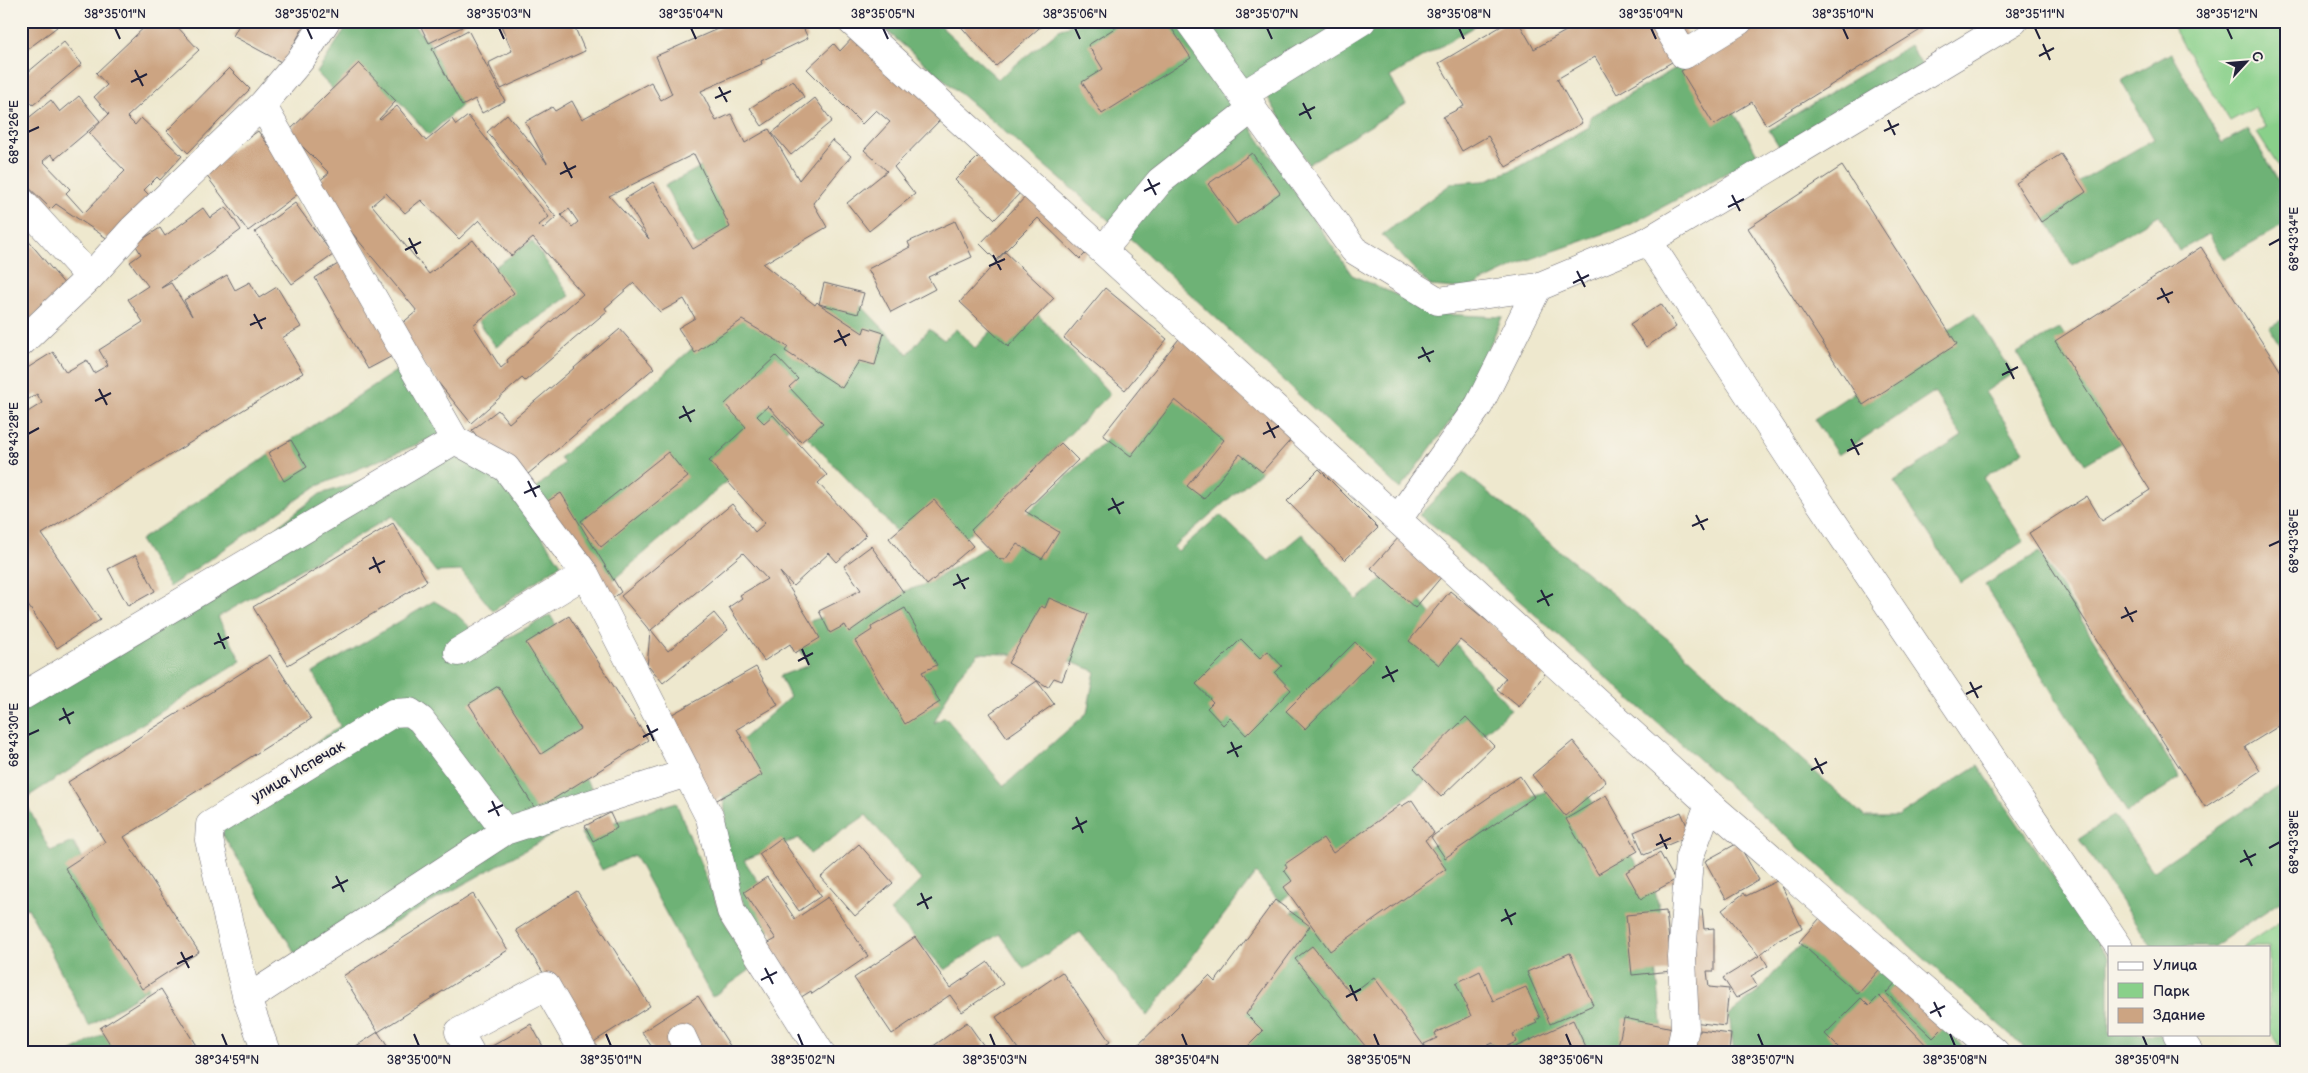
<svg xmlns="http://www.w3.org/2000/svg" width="2308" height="1073" font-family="'Balsamiq Sans',sans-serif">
  <rect width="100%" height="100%" fill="#f7f3e8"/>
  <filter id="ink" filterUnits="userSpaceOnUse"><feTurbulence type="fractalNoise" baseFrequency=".02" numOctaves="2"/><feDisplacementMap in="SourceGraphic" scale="10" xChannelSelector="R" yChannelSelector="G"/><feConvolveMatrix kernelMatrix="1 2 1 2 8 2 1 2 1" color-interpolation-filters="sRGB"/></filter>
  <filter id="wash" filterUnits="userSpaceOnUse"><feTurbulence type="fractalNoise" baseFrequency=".0096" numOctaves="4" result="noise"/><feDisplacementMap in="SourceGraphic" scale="20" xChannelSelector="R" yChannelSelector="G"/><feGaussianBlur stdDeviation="1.12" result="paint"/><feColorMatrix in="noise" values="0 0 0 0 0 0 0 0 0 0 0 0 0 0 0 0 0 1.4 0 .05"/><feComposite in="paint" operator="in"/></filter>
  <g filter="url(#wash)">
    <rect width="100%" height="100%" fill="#eee8ce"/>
    <path fill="#89d08a" stroke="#567962" d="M2169 21H2287V180L2257 133 2266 128 2254 108 2230 121Z
      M2287 917V1052H2284L2269 1029V947H2242Z"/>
    <path fill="#6eb276" stroke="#486a58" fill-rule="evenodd" d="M350 21H410L474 94 429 135 396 98 365 122 317 73Z
      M875 21H935L998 79 1059 30 1079 21H1175L1231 98 1352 275 1439 314 1502 317 1467 399 1400 489 1133 241Z
      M1208 21H1348L1245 83Z
      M1371 21H1483L1390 77 1406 104 1308 164 1262 88Z
      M1910 45 1924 69 1784 154 1769 130Z
      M1702 53 1758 156 1629 225 1528 260 1467 289 1430 286 1382 235 1452 183 1484 181 1519 167 1589 127 1590 117Z
      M2171 53 2222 143 2248 129 2287 196V223L2223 259 2209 234 2179 251 2159 215 2072 265 2038 206 2154 139 2121 81Z
      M723 155 755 215 697 246 665 186Z
      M532 241 570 296 496 347 457 293Z
      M844 288 908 354 929 329 944 340 956 329 975 348 1023 298 1110 394 933 570 794 423 611 582 534 490 564 463 560 457 652 384 751 296 802 329Z
      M1974 313 2013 373 1985 392 2024 451 1983 478 2024 541 1961 583 1894 481 1962 436 1934 392 1838 455 1814 419Z
      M2287 317V357L2269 327Z
      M2060 328 2127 439 2085 464 2017 353Z
      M402 367 442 434 315 487 169 587 140 540Z
      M1196 382 1269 464 1173 547 1178 551 1220 515 1269 561 1302 534 1357 600 1394 569 1511 710 1280 902 1256 873 1147 1016 1080 932 1024 969 999 934 945 970 890 911 921 880 866 815 810 854 799 838 744 860 784 921 761 936 706 832 726 820 719 760 790 697 780 676 809 665 788 628 927 584 999 539 1147 403ZM979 653 1055 656 1095 671 1087 713 1004 786 945 717 934 723 955 680Z
      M451 455 502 478 561 564 493 611 461 571 436 572 392 516 218 617 241 661 24 799 50 851 73 842 149 988 89 1026 28 908 21 910V706L194 591 320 494Z
      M1463 472 1675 645 1865 817H1898L1978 765 2109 958V1034H2160L2172 1052H2030L1438 529 1419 515Z
      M2039 552 2180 778 2127 812 1985 585Z
      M434 601 456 614 491 647 550 615 617 725 572 760 604 806 353 946 300 961 211 816 340 726 313 673Z
      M1577 780 1644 874 1650 871 1661 916 1651 919 1663 1033 1627 1052H1246L1211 1008 1288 914 1356 887 1497 809Z
      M2287 781V897L2213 947H2152L2079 839 2115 815 2153 871Z
      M676 802 719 910 750 970 712 997 634 855 602 870 581 833Z
      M1827 924 1967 1050 1966 1052H1734L1729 1015 1760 990 1788 956Z
      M118 1026 132 1052H70Z"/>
    <g id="blocks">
      <path fill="#cca482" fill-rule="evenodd" d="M21 21H52L57 27 21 54Z
        M151 21H172L199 50 127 117 135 125 141 118 182 156 160 180 157 177 144 190 150 196 108 239 56 204 51 209 21 180V124L51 100 60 112 79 96 100 121 55 159 51 154 43 161 70 189 66 193 84 213 125 171 89 133 109 114 94 97 107 85 96 73Z
        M241 21H307L283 63 233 36Z
        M418 21H470L461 25 462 27 429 43Z
        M499 21H572L585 51 501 89 488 63 512 51Z
        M720 21H800L808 38 761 61 762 64 701 91 716 121 731 114 745 143 769 129 799 180 832 140 851 156 813 203 827 227 763 264 815 305 817 302 819 304 824 283 864 293 858 314 819 304 863 333 865 327 884 333 875 365 859 361 842 388 785 351 788 347 742 320 695 353 678 328 695 318 684 299 660 312 634 283 605 308 607 311 525 381 522 378 471 423 395 329 417 311 313 186 329 173 288 132 359 63 396 101 379 119 380 120 397 106 426 141 452 119 456 125 468 116 549 217 539 225 543 229 556 217 487 132 507 114 547 163 525 122 552 107 555 111 572 101 582 119 651 82 661 100 672 94 656 56 722 27ZM694 154 730 227 693 249 653 182 625 199 649 239 609 196ZM386 193 405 213 421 200 459 239 479 220 511 256 533 238 583 294 507 360 508 362 501 368 473 325 514 293 473 240 429 274 372 205ZM569 209 578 222 572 227 561 215Z
        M956 21H1047L996 66Z
        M1126 21H1167L1191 58 1102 114 1082 82 1103 69 1088 45Z
        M1510 21H1518L1534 49 1573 27 1570 21H1680L1696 48 1617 94 1595 57 1557 79 1582 123 1506 167 1488 136 1462 151 1443 117 1464 106 1439 63Z
        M1763 21H1935L1766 125 1752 102 1714 125 1681 71Z
        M468 30 505 101 482 113 475 99 462 106 432 49Z
        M856 34 944 116 894 167 915 194 869 231 847 203 887 171 864 150 890 122 876 110 862 124 807 69 834 44 840 51Z
        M64 42 82 64 33 105 21 91V78Z
        M229 68 250 89 188 153 167 131Z
        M793 80 804 97 762 126 750 108Z
        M815 98 832 121 791 155 772 133Z
        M258 131 302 191 248 231 203 171Z
        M984 151 1023 190 995 219 955 180Z
        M1252 153 1280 193 1237 224 1208 184Z
        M2061 154 2086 192 2041 222 2016 183Z
        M1842 166 1957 344 1863 405 1748 228Z
        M1032 190 1091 248 1080 259 1038 218 996 260 980 244Z
        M295 203 333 255 292 284 255 232Z
        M226 207 241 230 161 288 171 283 192 316 184 300 227 275 235 290 250 282 259 298 277 287 301 327 282 338 303 373 42 534 100 620 57 648 21 595V412L23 415 42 403 37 394 21 404V372L53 352 66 372 87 360 94 373 108 365 99 350 143 322 128 299 148 286 130 262 141 254 135 244 160 228 165 236 203 208 210 218Z
        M955 221 972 257 928 277 935 289 891 312 868 269 910 247 908 242Z
        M21 232 66 286 21 329Z
        M2201 247 2287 381V721L2245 747 2260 771 2205 807 2029 533 2087 496 2102 521 2150 490 2055 341Z
        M1005 252 1054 298 1008 347 960 302Z
        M343 261 396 354 368 369 315 278Z
        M1105 288 1167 339 1125 390 1064 338Z
        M1661 304 1676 327 1646 347 1630 324Z
        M620 329 654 368 515 485 472 430 498 410 509 423Z
        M1182 335 1295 435 1262 472 1240 454 1204 499 1187 486 1224 440 1175 400 1131 456 1103 435Z
        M776 356 798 379 789 387 823 423 801 442 768 406 757 416 764 423 773 415 827 475 818 483 866 535 837 562 829 553 793 586 780 572 820 638 795 653 790 644 764 661 729 607 742 598 740 595 767 579 743 553 651 630 668 651 714 613 728 630 663 683 649 666 647 668 650 631 621 596 732 504 755 532 765 523 709 461 746 427 725 404Z
        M291 440 307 467 284 481 268 453Z
        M1061 443 1078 460 1025 511 1059 532 1042 559 1017 544 1005 560 1002 559 1000 560 971 530Z
        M668 452 688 477 601 547 581 521Z
        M1319 469 1378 528 1345 560 1287 501Z
        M561 493 621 592 598 610 533 510Z
        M934 500 973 546 927 585 889 538Z
        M393 523 427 581 288 665 253 607Z
        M1400 536 1443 575 1415 608 1371 568Z
        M871 546 904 593 849 632 845 625 830 633 819 611 861 590 844 566Z
        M136 555 155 591 128 606 108 569Z
        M1450 591 1548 670 1519 707 1497 689 1506 678 1460 640 1439 665 1409 641Z
        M1049 598 1088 614 1062 681 1054 678 1048 687 1008 663 1041 606 1045 608Z
        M905 608 937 665 922 672 940 702 905 724 855 641 872 630 871 627Z
        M569 616 648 740 536 810 469 704 498 686 541 754 580 729 526 643Z
        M1241 639 1260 658 1268 651 1282 666 1275 673 1291 690 1246 735 1230 718 1223 725 1207 708 1213 702 1196 684Z
        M1355 642 1373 660 1305 729 1286 711Z
        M270 655 311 719 124 837 199 952 142 989 65 868 105 842 68 782Z
        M756 667 778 705 737 729 762 775 715 801 667 717Z
        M1037 681 1054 704 1007 737 990 713Z
        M1466 717 1494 746 1441 797 1414 768Z
        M1573 741 1606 782 1565 816 1532 775Z
        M1520 776 1534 797 1445 858 1431 837Z
        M1606 795 1638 851 1598 874 1566 819Z
        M1412 800 1434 833 1425 840 1446 869 1330 951 1284 887 1292 881 1284 870 1287 868 1285 864 1323 838 1333 853 1400 805 1402 806Z
        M1681 812 1691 835 1644 855 1634 832Z
        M610 813 617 828 593 841 585 826Z
        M781 838 821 896 799 911 759 854Z
        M1738 843 1759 880 1726 899 1705 861Z
        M859 844 893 883 855 916 821 877Z
        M1660 853 1675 880 1641 899 1626 872Z
        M767 877 795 919 828 897 868 956 812 994 811 991 798 999 765 945 776 939 744 892Z
        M1779 880 1802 928 1779 939 1761 954 1768 966 1751 976 1757 986 1736 998 1723 978 1759 956 1722 910 1744 893 1746 896Z
        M577 891 650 1006 589 1045 516 930Z
        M473 894 508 950 378 1032 343 976Z
        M1275 900 1310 926 1246 1014 1263 1031 1242 1052H1131L1209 976 1215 982Z
        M1702 909 1704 929 1714 928V971H1707L1709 987 1729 989 1725 1026 1693 1022 1682 910Z
        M1827 910 1886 962 1858 994 1799 942Z
        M1666 911 1672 971 1632 975 1626 915Z
        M915 937 950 988 988 962 1003 984 962 1012 950 995 892 1034 854 978Z
        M1312 946 1351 994 1374 977 1427 1050 1424 1044 1437 1038 1435 1033 1471 1016 1456 983 1480 971 1493 1001 1526 987 1540 1018 1535 1020 1537 1023 1513 1034 1516 1042 1496 1051 1493 1043 1473 1052H1370L1295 959Z
        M1570 953 1593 1005 1550 1024 1527 972Z
        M1062 972 1110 1042 1095 1052H1020L996 1017Z
        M1902 976 1949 1022 1933 1038 1886 993Z
        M161 989 200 1052H115L100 1028Z
        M698 996 734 1052H655L642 1032Z
        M1879 996 1883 1000 1933 1052H1843L1825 1034 1861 998 1869 1006Z
        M1624 1018 1678 1029 1673 1052H1617Z
        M1573 1020 1588 1052H1513L1511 1049Z
        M967 1022 984 1046 976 1052H925Z
        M531 1024 546 1052H488L487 1049Z
        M1700 1030 1731 1034 1729 1052H1692L1694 1032H1700Z
        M378 1032 391 1052H347Z"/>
    </g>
  </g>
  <g filter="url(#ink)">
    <use href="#blocks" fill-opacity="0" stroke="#69676e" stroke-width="1"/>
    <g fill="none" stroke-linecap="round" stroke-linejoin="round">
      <defs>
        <path id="minor" d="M851 21 1709 804 1995 1052
          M1189 21 1354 250 1438 301 1538 287 1648 241 2014 21
          M1664 21 1684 55 1739 21
          M1243 95 1362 21
          M21 201 90 277
          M1648 241 1800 473 2119 947
          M1103 250 1160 181 1253 108
          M21 343 90 277 133 229 262 105 302 58 326 21
          M455 440 506 468 585 574 710 818 731 911 820 1052
          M1398 519 1479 405 1538 287
          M458 652 585 574
          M21 697 455 440 262 105
          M247 999 505 831 687 773
          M2177 1034 2189 1052
          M682 1037 689 1052
          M266 1052 247 999 209 840 210 825 393 713 410 712 421 720 505 831
          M470 1052 459 1032 546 986 584 1052
          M1680 1052 1685 1028 1682 957 1689 858 1709 804"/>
      </defs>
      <use href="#minor" stroke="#69676e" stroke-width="29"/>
      <use href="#minor" stroke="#fff" stroke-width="28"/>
    </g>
  </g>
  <path fill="none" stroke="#22223b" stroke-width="2" d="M115 28 120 39M307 28 312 39M499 28 504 39M691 28 696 39M883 28 888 39M1075 28 1080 39M1267 28 1272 39M1459 28 1464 39M1651 28 1656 39M1843 28 1848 39M2035 28 2040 39M2227 28 2232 39M2043 44 2050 60M2039 56 2054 48M135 70 143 86M131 82 147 74M719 87 727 102M715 98 731 91M1303 103 1311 119M1299 115 1315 107M1888 120 1895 135M1884 131 1899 124M28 132 39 127M564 162 572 178M560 174 576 166M1148 179 1156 195M1144 191 1160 183M1732 195 1740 211M1728 207 1744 199M409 238 417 254M2269 245 2280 239M405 250 421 242M993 255 1001 270M989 266 1005 259M1577 271 1585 287M1573 283 1589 275M2161 288 2169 303M2157 299 2173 292M254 314 262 329M250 325 266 318M838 330 846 346M834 342 850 334M1422 347 1430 362M1418 358 1434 351M2006 363 2014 379M2002 375 2018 367M99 389 107 405M95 401 111 393M683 406 691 422M679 418 695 410M1267 422 1275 438M28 434 39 428M1263 434 1279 426M1851 439 1859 455M1847 451 1863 443M528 481 536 497M524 493 540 486M1112 498 1120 514M1108 510 1124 502M1696 515 1704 530M1692 526 1708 519M2269 546 2280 541M373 557 380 573M369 569 385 561M957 574 965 589M953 585 969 578M1541 590 1549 606M1537 602 1553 594M2125 607 2133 622M2121 618 2137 611M218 633 225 649M214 644 229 637M802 649 809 665M798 661 813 653M1386 666 1394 682M1382 678 1398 670M1970 682 1978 698M1966 694 1982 686M63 708 70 724M59 720 74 712M647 725 654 741M28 735 39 730M643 737 658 729M1231 742 1238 757M1227 753 1242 746M1815 758 1823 774M1811 770 1827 762M492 801 499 816M488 812 503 805M1076 817 1083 833M1072 829 1087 821M1660 834 1667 849M1656 845 1671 838M2269 848 2280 842M2244 850 2252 866M2240 862 2256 854M336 876 344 892M332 888 348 880M921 893 928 909M917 905 932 897M1505 909 1512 925M1501 921 1516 913M181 952 189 968M177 964 193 956M765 968 773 984M761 980 777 972M1350 985 1357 1001M1346 997 1361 989M1934 1002 1941 1017M1930 1013 1945 1006M222 1034 227 1046M414 1034 419 1046M606 1034 611 1046M798 1034 803 1046M990 1034 995 1046M1182 1034 1187 1046M1374 1034 1379 1046M1566 1034 1571 1046M1758 1034 1763 1046M1950 1034 1955 1046M2142 1034 2147 1046"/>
  <g text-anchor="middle" stroke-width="4.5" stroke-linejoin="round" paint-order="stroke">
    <g font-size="15" fill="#22223b" stroke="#f7f3e8">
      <text transform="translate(298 771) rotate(-31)" y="5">улица Испечак</text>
    </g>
  </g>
  <rect width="2308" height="1073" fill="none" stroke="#f7f3e8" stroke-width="55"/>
  <rect x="2108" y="946" width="162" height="90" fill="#f7f3e8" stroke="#a29fa3"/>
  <rect x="2118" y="962" width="25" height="8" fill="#ffffff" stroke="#a29fa3"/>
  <text x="2153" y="970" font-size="15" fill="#22223b">Улица</text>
  <rect x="2118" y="983" width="25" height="15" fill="#89d08a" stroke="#a29fa3"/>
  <text x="2153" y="996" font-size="15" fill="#22223b">Парк</text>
  <rect x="2118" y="1008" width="25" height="15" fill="#cca482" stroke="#a29fa3"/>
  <text x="2153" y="1020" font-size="15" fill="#22223b">Здание</text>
  <g transform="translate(2246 62) rotate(64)" stroke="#f7f3e8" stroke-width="4" paint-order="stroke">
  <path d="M0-4L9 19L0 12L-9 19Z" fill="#22223b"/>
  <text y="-8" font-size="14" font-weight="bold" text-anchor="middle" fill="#22223b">С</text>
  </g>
  <rect x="28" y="28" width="2252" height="1018" fill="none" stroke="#22223b" stroke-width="2"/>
  <g font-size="12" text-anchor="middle" fill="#22223b">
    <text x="115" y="18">38°35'01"N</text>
    <text x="307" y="18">38°35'02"N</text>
    <text x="499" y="18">38°35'03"N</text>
    <text x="691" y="18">38°35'04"N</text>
    <text x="883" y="18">38°35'05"N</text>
    <text x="1075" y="18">38°35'06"N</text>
    <text x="1267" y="18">38°35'07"N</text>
    <text x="1459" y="18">38°35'08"N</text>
    <text x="1651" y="18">38°35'09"N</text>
    <text x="1843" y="18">38°35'10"N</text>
    <text x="2035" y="18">38°35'11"N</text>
    <text x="2227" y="18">38°35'12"N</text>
    <text transform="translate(14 132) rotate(-90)" y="4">68°43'26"E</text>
    <text transform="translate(2294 239) rotate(-90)" y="4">68°43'34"E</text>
    <text transform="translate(14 434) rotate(-90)" y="4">68°43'28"E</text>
    <text transform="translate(2294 541) rotate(-90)" y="4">68°43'36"E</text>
    <text transform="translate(14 735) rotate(-90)" y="4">68°43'30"E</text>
    <text transform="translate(2294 842) rotate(-90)" y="4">68°43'38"E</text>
    <text x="227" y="1064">38°34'59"N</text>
    <text x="419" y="1064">38°35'00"N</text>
    <text x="611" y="1064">38°35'01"N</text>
    <text x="803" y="1064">38°35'02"N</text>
    <text x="995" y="1064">38°35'03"N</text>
    <text x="1187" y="1064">38°35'04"N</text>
    <text x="1379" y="1064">38°35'05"N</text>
    <text x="1571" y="1064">38°35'06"N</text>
    <text x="1763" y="1064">38°35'07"N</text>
    <text x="1955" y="1064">38°35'08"N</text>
    <text x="2147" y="1064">38°35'09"N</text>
  </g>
</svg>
